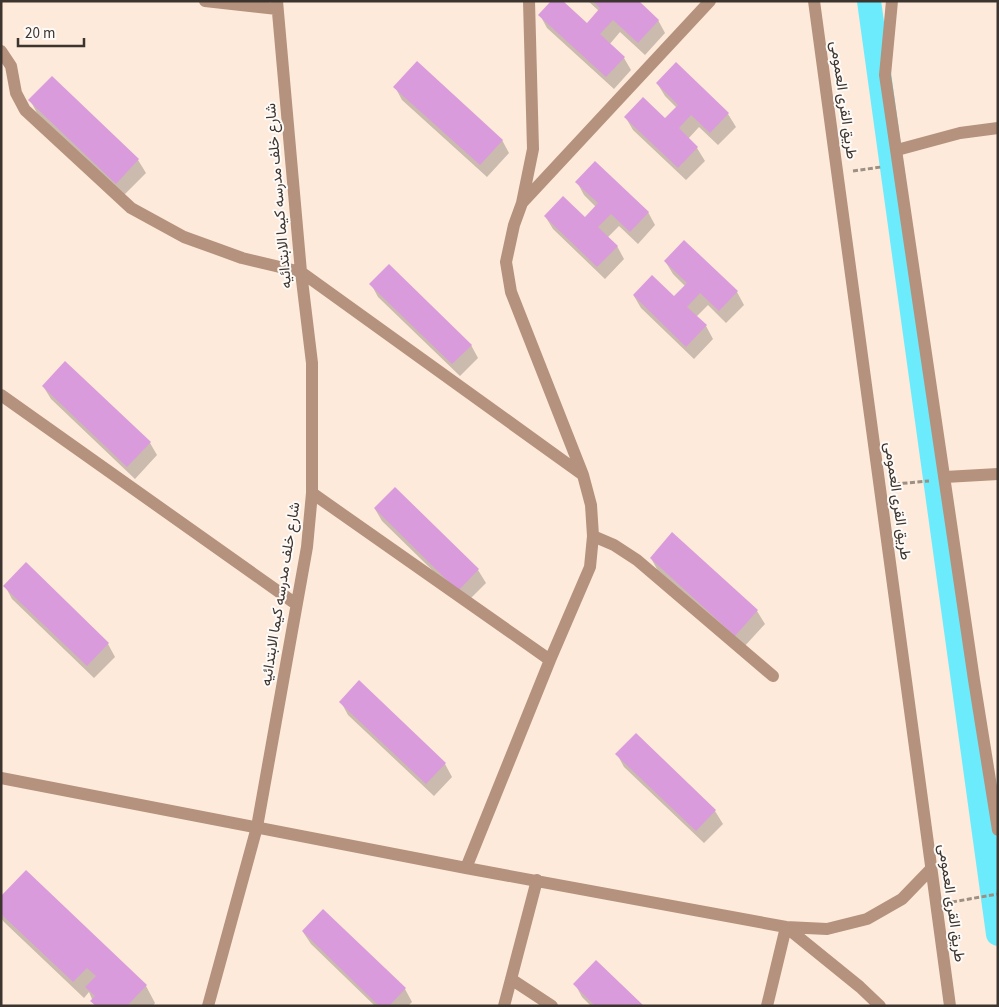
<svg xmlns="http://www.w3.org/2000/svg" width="999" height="1007" font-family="'Source Sans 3',Vazirmatn,sans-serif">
  <rect width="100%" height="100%" fill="#fdeada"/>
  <path fill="#0003" d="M588 1H637L658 20 665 33 645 55 620 32 609 45 624 58 631 70 614 89 547 28 540 15 587 24 599 11Z
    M676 63 728 114 736 127 718 145 699 127 688 139 697 148 705 161 686 180 633 130 626 118 665 120 677 108 665 96 657 83Z
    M52 77 138 160 146 173 123 196 37 113 30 100Z
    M395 87 502 140 509 153 487 177 402 100Z
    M577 182 648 212 655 225 638 244 619 226 607 238 617 246 624 259 605 279 553 229 545 216 585 219 596 207 584 195Z
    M665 261 737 292 744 305 726 323 708 305 696 317 706 326 713 339 694 359 641 308 634 296 674 298 685 286 673 274Z
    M371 284 471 345 478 358 460 376 378 297Z
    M43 386 150 443 157 455 135 479 51 399Z
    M395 488 478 570 486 583 466 603 382 521 375 509Z
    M673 534 757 611 765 624 743 648 658 571 651 558Z
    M5 586 108 644 115 657 94 678 12 599Z
    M359 682 445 764 452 777 434 796 348 715 341 702Z
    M636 735 715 811 723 824 704 843 624 767 617 754Z
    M1 898 146 986 155 1003 153 1006H95L89 992 84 998 4 922 1 918Z
    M303 932 405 989 412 1002 408 1006H375L311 944Z
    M575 984 642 1006H591L582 997Z"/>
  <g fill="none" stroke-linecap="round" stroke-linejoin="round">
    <path stroke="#6cebfc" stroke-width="24" d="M869 1 998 934"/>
  </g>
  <path fill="#da9bdc" d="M551 1H563L587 23 600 8 593 1H639L659 20 638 43 613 20 600 34 625 57 606 77 538 15Z
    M417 61 503 140 480 165 393 87Z
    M676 62 729 113 710 133 691 115 679 128 698 147 678 168 624 117 643 97 665 118 678 105 656 83Z
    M52 76 139 159 116 184 28 100Z
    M595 161 649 212 630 232 611 214 598 227 618 246 597 267 544 216 563 196 585 217 598 203 575 182Z
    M684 240 738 291 719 311 700 293 687 307 707 325 686 347 633 295 652 275 674 296 687 283 664 261Z
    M389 264 472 345 452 364 369 284Z
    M65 361 151 442 127 467 42 386Z
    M395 487 479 569 458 591 374 508Z
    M672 532 758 610 735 636 650 558Z
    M26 562 109 643 87 666 3 586Z
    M359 680 446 763 426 784 339 702Z
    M636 733 716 810 696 831 615 754Z
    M26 870 147 985 127 1006H96L90 1001 95 996 85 987 96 976 87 968 73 982 1 914V896Z
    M323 909 406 988 389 1006H379L302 931Z
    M596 960 644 1006H595L573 984Z"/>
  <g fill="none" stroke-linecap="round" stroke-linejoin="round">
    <path stroke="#9c8f84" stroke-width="3" stroke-dasharray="5 2.5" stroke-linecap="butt" d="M853 171 881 167
      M895 484 929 481
      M952 902 998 894"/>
    <path stroke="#b5927d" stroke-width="12" d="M205 1 277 9
      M892 1 885 75 974 680 998 830
      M1 51 11 66 16 93 25 110 131 208 184 237 242 258 301 272 583 475
      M897 150 960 133 998 128
      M522 203 710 1
      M1 395 296 604
      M945 477 998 474
      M312 493 550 660
      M593 536 614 545 637 560 773 676
      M1 778 466 868 786 927 827 929 867 919 902 899 931 869
      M466 868 550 660 590 567 593 536 591 505 583 475 511 292 506 262 514 225 522 203 533 149 529 1
      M786 927 860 987 880 1006
      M511 979 552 1006
      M208 1006 257 827 307 547 312 493V363L301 272 277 1
      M504 1006 537 880
      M767 1006 786 927"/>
    <path stroke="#b5927d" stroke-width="12" d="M814 1 950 1006"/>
  </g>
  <g text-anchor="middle" stroke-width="4" stroke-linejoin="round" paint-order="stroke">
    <g font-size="15" fill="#3c342e" stroke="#fefaf7">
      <text transform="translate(844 100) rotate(82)" y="5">طريق القرى العمومى</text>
      <text transform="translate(278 196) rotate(-95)" y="5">شارع خلف مدرسه كيما الابتدائيه</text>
      <text transform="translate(898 501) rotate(82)" y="5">طريق القرى العمومى</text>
      <text transform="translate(280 594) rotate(-81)" y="5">شارع خلف مدرسه كيما الابتدائيه</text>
      <text transform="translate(952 903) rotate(82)" y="5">طريق القرى العمومى</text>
    </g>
  </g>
  <rect width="999" height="1007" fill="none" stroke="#3c342e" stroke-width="5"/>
  <path d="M18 38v8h66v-8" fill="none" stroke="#3c342e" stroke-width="2.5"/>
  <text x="25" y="38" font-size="15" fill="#3c342e" stroke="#fefaf7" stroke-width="4" paint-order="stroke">20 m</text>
</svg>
